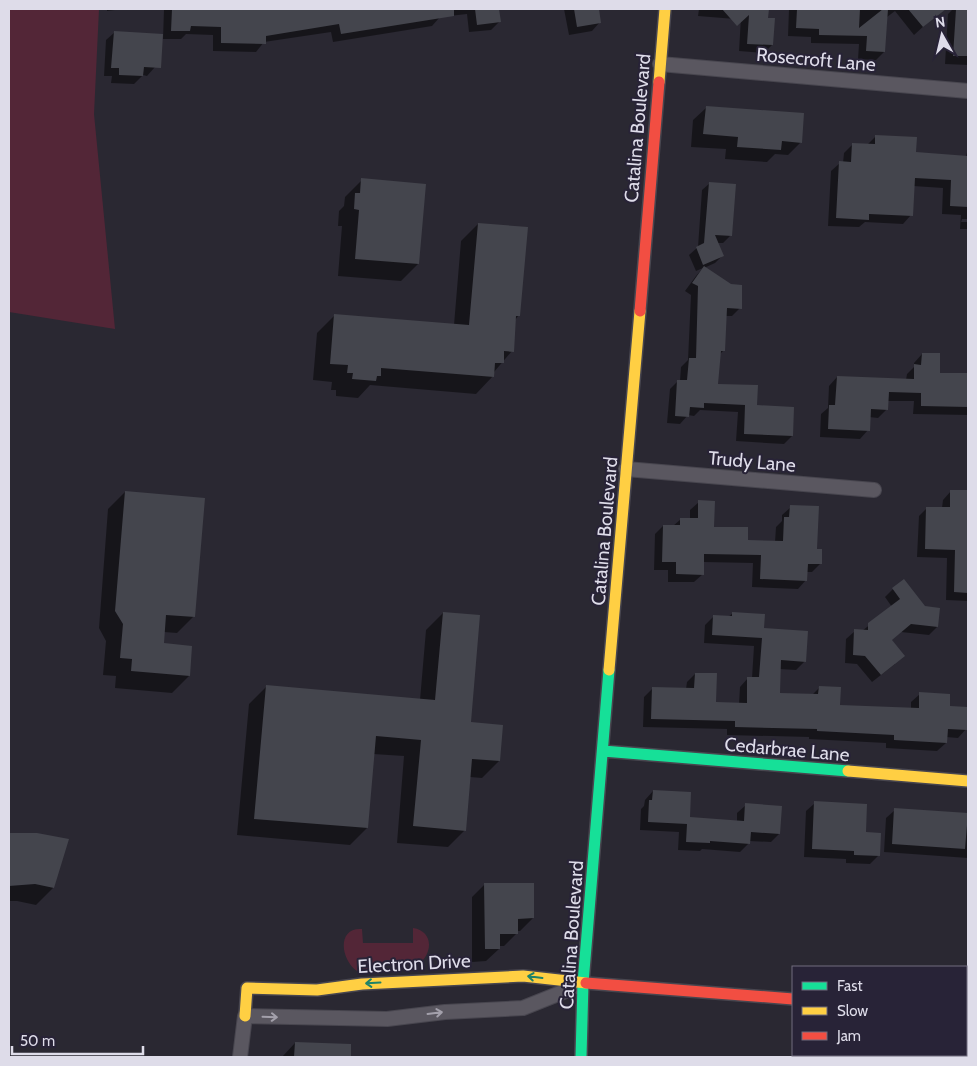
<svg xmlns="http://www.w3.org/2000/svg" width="977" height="1066" font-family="Cabin,sans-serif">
  <rect width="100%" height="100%" fill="#2a2832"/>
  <path fill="#532637" d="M9 9H99L94 114 115 329 9 312Z
    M413 928C433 931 433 952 420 963L375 964 368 969 357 971C340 959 337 927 362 929L363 943H413Z"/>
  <path fill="#0007" d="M107 9H122L107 11Z
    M164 9H498L500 21 491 30 469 32 467 14 440 17 432 26 333 42 331 32 264 42 256 52 213 51V35L186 34 181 39H163Z
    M564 9H597L600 22 592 31 569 35Z
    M699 9H745L735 19 698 16Z
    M750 9 768 10 767 19 772 45 764 53 739 51 741 17Z
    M789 9H933L937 14 914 35 895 11 887 17 884 52 876 60 858 59 859 44 811 43V37L788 36Z
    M953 9H968V65L945 64 948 14Z
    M115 32 155 67 147 76 143 75 134 84 111 83 112 76H104L106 40Z
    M706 108 801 142 788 155 775 154 767 162 725 159 726 149 691 147 693 120Z
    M876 136 915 153 966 157 968 148V219H962L961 222H968V229H960L961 215 942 214 943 188 913 186 911 215 903 224 865 222 859 227 828 226 831 171 840 163H843L844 153 852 145H867Z
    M362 180 418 264 401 281 338 276 342 226H338L339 211 344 206 345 197Z
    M710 183 730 236 723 243H717L722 256 715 263 704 268 740 308 732 316H725L724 350 719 355 717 385 756 406 792 436 784 444 736 441 738 412 700 410 694 416 688 415 680 424 667 423 670 389 678 381H680L681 367 688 360 691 295 685 291 696 276 703 268 696 271 689 255 698 247 702 190Z
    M478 224 519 315 515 320 512 351 494 372 493 376 476 394 370 385 358 398 336 396V390H331L332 382 313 380 317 333 334 316 454 325 461 241Z
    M922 354 938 374H968V415L913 414 914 401H887V409L878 418 869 417 868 430 860 439 820 437 821 414 828 408 829 386 837 377 906 380 907 374 914 367V363Z
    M951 491 968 492V601L946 600 947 558 917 557 919 516 927 508H942L943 500Z
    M125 492 194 616 177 633 164 632 163 645 189 676 172 693 115 688 116 676 103 675 106 641 99 628 108 509Z
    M699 502 713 528 746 541 775 542 776 527 782 521V515L791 507 816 550 820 564 812 572H806V580L798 589 752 587 753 563 703 562V574L694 582H668V570H654L655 534 663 526H673L681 519H690V510Z
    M893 589 937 627 929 635 901 632 891 640 895 664 872 682 857 664 845 663 846 639 855 631H862L892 607 885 597Z
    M443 613 469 724 499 761 482 778 470 777 465 830 448 847 397 843 404 756 373 754 367 828 350 845 237 835 249 704 266 687 420 700 426 630Z
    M733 613 763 629 805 661 796 670 779 669 778 694 812 695 819 688 839 706 911 709V702L920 694 948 707 968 708V732L967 728 958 738 946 737V743L937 751 886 748V743L809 739V737L727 735V729L643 727 644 697 653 688 686 689 687 682 695 674 715 703 739 704 740 687 748 678H752L754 646 704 643 705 625 714 616 728 617Z
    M653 791 688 818 737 822V813L746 805 779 834 771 842 749 841V843L740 852 702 849 700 851 678 850 679 832 640 830 641 809 644 806 645 800Z
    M815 803 864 833 878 856 870 864 846 863V859L804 857 806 811Z
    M895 810 968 827V858L884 852 886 818Z
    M9 835 67 840 53 888 36 905 17 901H9Z
    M485 884 533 918 520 931H517V933L504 946H499V949L486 961 472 962V897Z
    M295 1043 350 1045 349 1057H282Z
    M804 1055H811L843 1057H801Z"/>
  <path fill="#44454d" d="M172 9H454V16L341 34 339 24 266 36V44L221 43V27L191 26 190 31H171Z
    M475 9H499L501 22 477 25Z
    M574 9H599L601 23 577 27Z
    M722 9H769L768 18H775L773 45 747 44 749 15 737 26Z
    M797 9H860L859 28 883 9H888L885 52 866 51 867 36 819 35V29L796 28Z
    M908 9H946L923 27Z
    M956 9H968V56H953Z
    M114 31 163 34 161 68 144 67 143 76 119 75V68H111Z
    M706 106 804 113 802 143 782 141 781 150 737 147 738 137 703 134Z
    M875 135 917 137 916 152 968 156V207L950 206 951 180 915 178 913 216 869 214V220L836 218 839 161 851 162 852 143 875 144Z
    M361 178 426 184 419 264 355 259 359 210 354 209 355 193H360Z
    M709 182 736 184 732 236 715 235 724 256 703 265 696 247 704 243Z
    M478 223 528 227 520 316H516L514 352 504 351V363H495L494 377 381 368V376H377L376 381 352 379 353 373H347L348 365 330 364 334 314 469 325Z
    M704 266 731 284 742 285V309L727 308 725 351H721L718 384 758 385 757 405 794 407 793 436 744 434 745 405 704 403V408L690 407 689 417 675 416 677 380H687L689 358H696L698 286 692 283Z
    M922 353H940V373H968V407L921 406V393L889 392 888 410 871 409 870 431 828 429 829 405H835L837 376 914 379V364L921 365Z
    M950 490H968V593L954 592 955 550 925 549 926 507H950Z
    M125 491 205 498 195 617 166 615 164 643 192 646 190 676 131 671 132 659 120 658 123 624 115 611Z
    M698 500 715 501 714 527H748V540L783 541 784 517H789L790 505 819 506 817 549H822V564H808L807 581 760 579 761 555 704 554V575L676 574V562H662L663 525H680V518H698Z
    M904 579 925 606 940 608 938 627 911 624 892 640 905 656 881 675 865 656 853 655 854 629 868 630V623L900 599 892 588Z
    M443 612 480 615 471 722 503 725 500 761 472 759 466 831 413 826 421 740 376 736 368 828 254 819 266 685 435 700Z
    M732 612 765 614 764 628 808 631 806 662 781 660 780 693 818 694 819 686 841 687 840 705 919 708V692L950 694V706L968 707 967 730 948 729 947 743 894 740V735L817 731V729L735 727V721L651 719 652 687 694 688 695 673H717L716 702 747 703V677H759L762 638 712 635 713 615 732 616Z
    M653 790 691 792 690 817 744 821 745 803 782 806 780 834 751 832 750 844 710 841V843L686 842 687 824 648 822 649 800H652Z
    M814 801 867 804 866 832 881 833 880 856 854 855V851L812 849Z
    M894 808 968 813 965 849 892 844Z
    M9 833H37L69 839 54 888 35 884 9 886Z
    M484 883H534V918L518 919V934H500V949H485Z
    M295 1042 351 1044V1057H294Z"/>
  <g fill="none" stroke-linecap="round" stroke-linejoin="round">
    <defs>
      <path id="street" d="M660 64 968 91
        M626 469 874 490
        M966 1010H968
        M240 1057 245 1016 387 1019 445 1012 523 1008 583 984"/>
      <path id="fast" d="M603 751 848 771
        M581 1057 583 983 609 670"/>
      <path id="slow" d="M659 82 665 9
        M609 670 640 311
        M848 771 968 781
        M245 1016 247 988 317 990 362 984 523 976 586 983"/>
      <path id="jam" d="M640 311 659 82
        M586 983 793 999"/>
    </defs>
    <use href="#street" stroke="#48464f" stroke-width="16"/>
    <use href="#fast" stroke="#48464f" stroke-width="14"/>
    <use href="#slow" stroke="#48464f" stroke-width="14"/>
    <use href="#jam" stroke="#48464f" stroke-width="14"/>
    <use href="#street" stroke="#5a5760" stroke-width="14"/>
    <use href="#fast" stroke="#16e098" stroke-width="11"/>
    <use href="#slow" stroke="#ffcf43" stroke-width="11"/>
    <use href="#jam" stroke="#f24e42" stroke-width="11"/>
  </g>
  <defs><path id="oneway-shaft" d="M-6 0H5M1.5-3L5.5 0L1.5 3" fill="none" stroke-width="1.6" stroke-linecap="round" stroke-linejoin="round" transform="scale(1.25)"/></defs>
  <g stroke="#1f8268">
    <use href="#oneway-shaft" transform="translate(535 977) rotate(-173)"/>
    <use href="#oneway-shaft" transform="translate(373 983) rotate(177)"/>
  </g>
  <g stroke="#a3a0ab">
    <use href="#oneway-shaft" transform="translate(435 1013) rotate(-7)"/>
    <use href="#oneway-shaft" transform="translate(270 1017) rotate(2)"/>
  </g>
  <g text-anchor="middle" stroke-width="4" stroke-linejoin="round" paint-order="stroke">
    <g font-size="19" fill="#dedce9" stroke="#282337">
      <text transform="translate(816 59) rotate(5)" y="7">Rosecroft Lane</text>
      <text transform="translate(637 128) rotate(-85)" y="7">Catalina Boulevard</text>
      <text transform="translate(752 461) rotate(5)" y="7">Trudy Lane</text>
      <text transform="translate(604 531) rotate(-85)" y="7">Catalina Boulevard</text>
      <text transform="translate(787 749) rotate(5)" y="7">Cedarbrae Lane</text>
      <text transform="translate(571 935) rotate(-86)" y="7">Catalina Boulevard</text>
      <text transform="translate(414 963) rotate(-3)" y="7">Electron Drive</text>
    </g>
  </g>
  <rect width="977" height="1066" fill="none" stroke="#dedce9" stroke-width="20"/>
  <rect x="792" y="966" width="175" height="90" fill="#282337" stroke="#716d7e"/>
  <rect x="802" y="982" width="25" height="8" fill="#16e098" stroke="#716d7e"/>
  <text x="837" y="991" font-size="15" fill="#dedce9">Fast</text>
  <rect x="802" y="1007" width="25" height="8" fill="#ffcf43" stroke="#716d7e"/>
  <text x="837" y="1016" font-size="15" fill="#dedce9">Slow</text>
  <rect x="802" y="1032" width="25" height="8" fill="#f24e42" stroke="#716d7e"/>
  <text x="837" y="1041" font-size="15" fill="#dedce9">Jam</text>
  <g transform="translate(942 35) rotate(352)" stroke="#282337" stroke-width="4" paint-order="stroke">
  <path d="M0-4L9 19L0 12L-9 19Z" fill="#dedce9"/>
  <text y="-8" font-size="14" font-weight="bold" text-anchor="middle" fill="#dedce9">N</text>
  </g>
  <path d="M12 1046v8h131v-8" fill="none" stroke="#dedce9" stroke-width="2.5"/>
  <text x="20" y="1046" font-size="15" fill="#dedce9" stroke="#282337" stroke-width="4" paint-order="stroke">50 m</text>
</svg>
